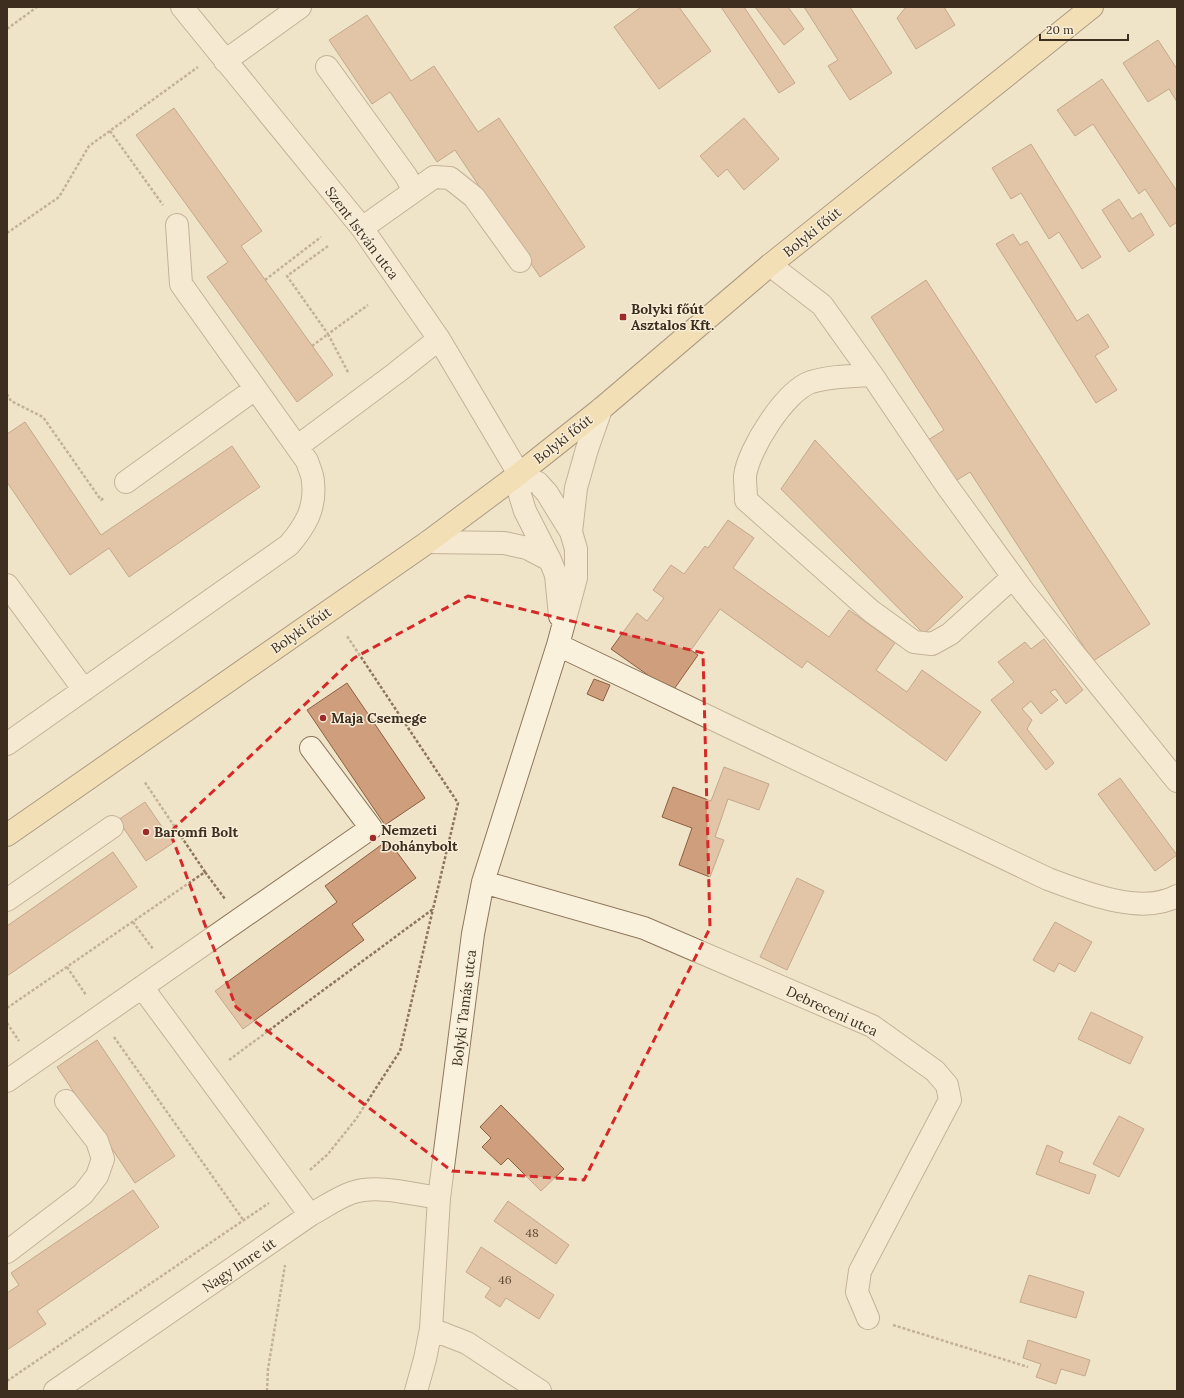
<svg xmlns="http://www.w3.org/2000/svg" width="1184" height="1398" font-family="Lora,serif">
  <rect width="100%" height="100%" fill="#f0e4c8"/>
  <path fill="#cf9f7d" stroke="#8d5f41" d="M641 7H679L711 51 659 89 614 27Z
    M721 7H744L795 83 779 93Z
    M755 7H788L804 29 784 45Z
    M804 7H850L892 73 850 100 828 66 838 60Z
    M906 7H944L955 25 916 49 897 18Z
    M367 15 411 81 434 66 478 132 499 118 585 247 540 277 455 150 437 162 390 92 372 104 329 40Z
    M1158 40 1177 69V102L1169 89 1148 102 1123 63Z
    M1102 79 1177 191V222L1170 227 1145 189 1139 194 1093 124 1075 136 1057 110Z
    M174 108 262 231 241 246 333 375 297 402 207 277 228 262 136 135Z
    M744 118 779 159 744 190 727 169 718 177 700 156Z
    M1031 144 1101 257 1082 269 1059 232 1049 239 1021 193 1011 199 992 168Z
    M1119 199 1132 219 1141 213 1154 235 1129 252 1102 210Z
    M1013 234 1020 245 1027 241 1077 321 1088 314 1109 347 1095 356 1117 390 1096 403 996 244Z
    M926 280 1150 624 1093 661 970 472 954 482 928 440 944 430 871 317Z
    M25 422 101 535 232 446 260 487 129 577 109 548 70 575 7 482V434Z
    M815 440 963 597 924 634 781 489Z
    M728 520 754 538 733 568 829 637 849 610 895 643 876 670 907 692 922 670 981 712 946 761 807 661 802 668 720 609 691 650 698 655 672 692 611 649 637 613 647 621 664 598 653 590 671 565 684 574 705 546 708 548Z
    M1044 639 1083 690 1066 704 1055 689 1050 692 1058 700 1041 714 1031 701 1022 709 1032 720 1027 729 1054 763 1046 770 991 700 1014 682 998 662 1025 642 1031 649Z
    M594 679 610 685 603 701 587 694Z
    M347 683 425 798 385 825 307 710Z
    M724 767 769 784 759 810 728 799 715 837 724 840 710 877 679 865 692 828 662 817 673 787 711 801Z
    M1120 778 1177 855 1155 871 1098 794Z
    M145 802 173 843 146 861 118 820Z
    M388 840 416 878 352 924 364 940 243 1029 215 991 337 902 325 886Z
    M113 852 137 887 7 976V926Z
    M797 878 824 891 787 970 760 957Z
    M1055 922 1092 942 1075 972 1059 963 1054 972 1033 960Z
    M1091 1012 1143 1037 1130 1064 1078 1039Z
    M97 1040 175 1156 135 1183 57 1067Z
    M501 1105 564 1169 541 1191 508 1158 501 1165 482 1147 491 1138 480 1127Z
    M1119 1116 1144 1129 1119 1177 1093 1164Z
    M1047 1145 1063 1152 1059 1162 1096 1175 1089 1194 1036 1174Z
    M133 1190 159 1227 37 1311 46 1324 7 1350V1293L19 1285 11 1273Z
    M508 1201 569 1245 556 1264 494 1221Z
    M481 1247 554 1295 539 1319 506 1298 500 1307 485 1297 491 1288 466 1272Z
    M1029 1275 1084 1292 1076 1318 1020 1302Z
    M1028 1340 1090 1360 1085 1376 1061 1369 1056 1384 1036 1377 1041 1364 1023 1358Z"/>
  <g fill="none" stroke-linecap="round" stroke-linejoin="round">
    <defs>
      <path id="minor" d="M182 7 362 228 439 339 519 474 520 495 525 511 550 560 556 575 560 616
        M225 61 300 7
        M327 67 406 176 414 191
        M362 228 434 177 450 178 474 197 520 261
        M770 265 822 305 872 375 947 486 1024 592 1177 781
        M872 375C852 376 830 376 811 382 785 391 748 450 745 476 745 484 746 492 746 500L871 611 914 642 932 644 950 634 1013 577
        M298 446 396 373 439 339
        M519 474 538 483 547 493 571 532
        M126 482 255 389
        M428 542 504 543 527 548 550 560
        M7 585 84 690
        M558 645 1048 879C1083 892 1141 916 1177 896
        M7 744 289 545C305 526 316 509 313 482 313 475 309 468 307 461L181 284 177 225
        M483 882 644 928 872 1026 935 1071 947 1085 950 1100 860 1271 857 1292 868 1318
        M7 900 112 827
        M142 987 310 1215
        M7 1081 371 828 311 748
        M7 1252 83 1194 97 1176 103 1159 97 1141 66 1101
        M431 1329 467 1343 540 1391
        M55 1391 310 1215C323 1208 337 1198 351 1193 377 1184 412 1194 439 1198
        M416 1391 425 1359 431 1329 439 1198 473 934 483 882 558 645 576 578V549L571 532 576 488 587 449 601 409"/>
      <path id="major" d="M7 835 428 542 519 474 601 409 770 265 1092 7"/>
    </defs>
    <use href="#minor" stroke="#8d765c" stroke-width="24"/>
    <use href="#major" stroke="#5b4430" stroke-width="24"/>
    <path stroke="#8d765c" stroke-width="2.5" stroke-dasharray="3 2" stroke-linecap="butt" d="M7 29 37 7
      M110 131 163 205
      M7 233 59 197 89 146 198 67
      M328 246 287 276 328 334 368 305
      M265 280 321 237
      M312 346 328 334 349 374
      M7 394 11 401 43 417 101 500 105 497
      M205 872 225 899
      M133 922 153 949
      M67 967 86 995
      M7 1008 205 872 144 781
      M7 1023 19 1041
      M114 1037 244 1221
      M229 1060 433 909 458 803 347 636
      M310 1170 328 1154 356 1119 400 1051 433 909
      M893 1325 1028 1367
      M7 1381 269 1203
      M267 1391 268 1369 285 1265"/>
    <use href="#minor" stroke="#faf1dc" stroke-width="22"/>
    <use href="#major" stroke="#f3d9a0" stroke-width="22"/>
  </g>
  <path d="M0 0H1184V1398H0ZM468 596 703 653 710 928 584 1180 452 1171 236 1007 170 832 354 658Z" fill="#f0e4c8" fill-opacity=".55" fill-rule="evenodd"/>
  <path fill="none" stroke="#d62828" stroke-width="3" stroke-dasharray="8 5" stroke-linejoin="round" d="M468 596 703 653 710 928 584 1180 452 1171 236 1007 170 832 354 658Z"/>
  <g fill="#9e2a2b" stroke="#f7eed8" stroke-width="1.5">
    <rect x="619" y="313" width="8" height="8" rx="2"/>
    <circle cx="323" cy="718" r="4"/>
    <circle cx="146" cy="832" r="4"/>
    <circle cx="373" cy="838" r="4"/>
  </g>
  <g text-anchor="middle" stroke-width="3" stroke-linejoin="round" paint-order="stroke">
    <g font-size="12" fill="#624a37">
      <text x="532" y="1237">48</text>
      <text x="505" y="1284">46</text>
    </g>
    <g font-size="14" fill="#3d2e20" stroke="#f7eed8">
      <text transform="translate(812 232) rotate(-39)" y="5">Bolyki főút</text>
      <text transform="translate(362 233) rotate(53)" y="5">Szent István utca</text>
      <text transform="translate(563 439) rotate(-38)" y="5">Bolyki főút</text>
      <text transform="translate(301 630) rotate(-35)" y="5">Bolyki főút</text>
      <text transform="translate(464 1008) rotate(-83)" y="5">Bolyki Tamás utca</text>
      <text transform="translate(832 1011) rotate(25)" y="5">Debreceni utca</text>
      <text transform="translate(239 1265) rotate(-34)" y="5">Nagy Imre út</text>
    </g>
    <g font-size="14" font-weight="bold" fill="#3d2e20" stroke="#f7eed8" text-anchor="start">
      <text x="631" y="314">Bolyki főút<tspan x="631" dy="16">Asztalos Kft.</tspan></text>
      <text x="331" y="723">Maja Csemege</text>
      <text x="381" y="835">Nemzeti<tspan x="381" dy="16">Dohánybolt</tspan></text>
      <text x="154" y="837">Baromfi Bolt</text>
    </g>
  </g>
  <rect width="1184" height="1398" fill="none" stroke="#3d2e20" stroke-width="16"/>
  <path d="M1040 34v6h88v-6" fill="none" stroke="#3d2e20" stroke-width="2"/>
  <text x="1046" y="34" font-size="12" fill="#3d2e20" stroke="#f7eed8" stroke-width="3" paint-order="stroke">20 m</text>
</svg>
